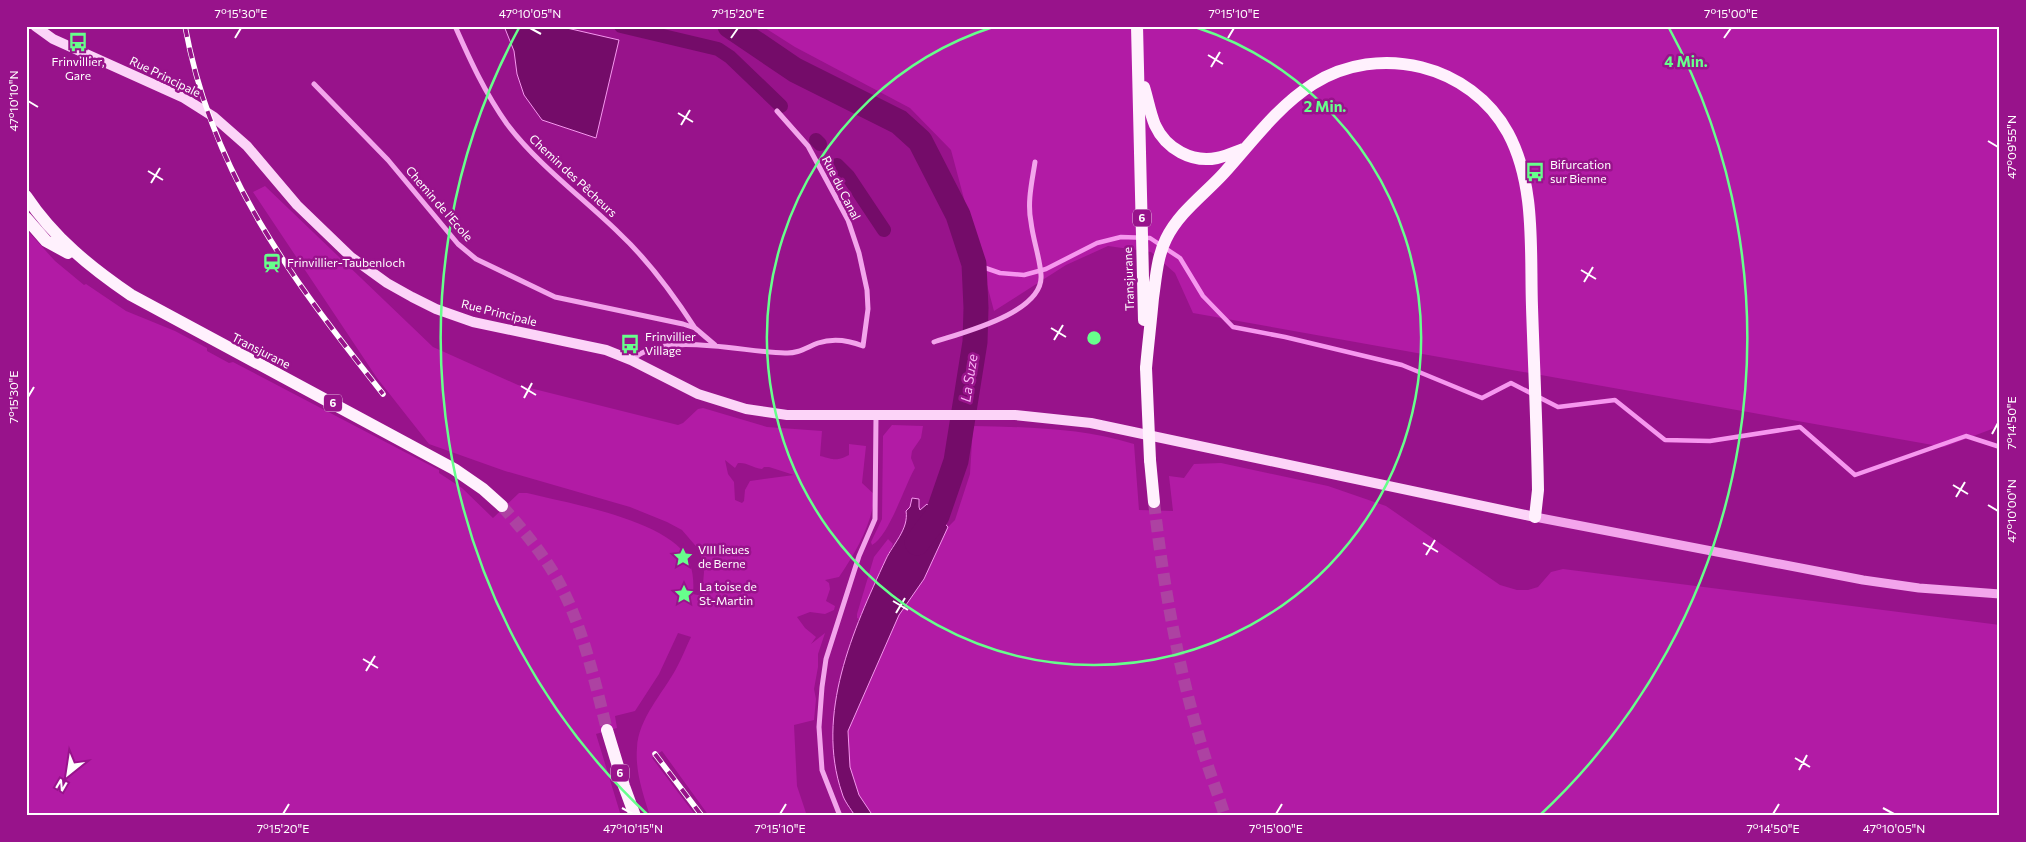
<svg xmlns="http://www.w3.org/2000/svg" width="2026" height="842" font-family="Commissioner,sans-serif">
  <rect width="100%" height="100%" fill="#98138b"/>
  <path fill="#b21ba5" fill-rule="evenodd" d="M762 26H2000V426L1944 447 1193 313 1175 273 1151 252 1108 246 1066 265 994 311 951 150 910 108 795 47Z
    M265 186 433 347 518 385 678 425 683 423 698 409 703 408 767 427 822 431 820 456C833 459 836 462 849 455V444L866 446 862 483 875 495C871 526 856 552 839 577L825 580 829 583 830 589 826 601 835 606 834 610 825 614 810 612 797 617 805 628 816 637 811 644 825 633 818 654V667L814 689 816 699 814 720 794 725 797 786 807 816H709L662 751 652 758 696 816H650C643 794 635 771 637 748 638 719 663 693 676 669 682 658 686 647 691 637L678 633 659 674 635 711 615 716 617 728 596 734 621 816H26V229L55 261 84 285 86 284 126 311 175 331 207 348V351L229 363 233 362 439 470V473L462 488 493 518 519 493H527C567 503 675 521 690 563 693 573 694 583 693 594L702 596 704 572 700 551 682 530 667 522 630 507 505 471 429 444 377 378 253 192ZM725 460 735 468 738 463C747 462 753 468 762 469L764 467H769L794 475 750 481 745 490 744 501 742 503 735 500 734 482 728 474Z
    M892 425 923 426 921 438 912 451 911 458 915 468C904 487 889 536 872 545L871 542 882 519 883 436Z
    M973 426C1027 427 1082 428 1134 444L1139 510 1173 511 1169 476 1184 478 1194 464 1221 463 1328 486 1386 506 1500 585 1517 590H1528L1538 587 1551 572 1563 569 2000 625V816H873L859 795 850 767 848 731 899 615 924 579 945 530 955 520 970 474Z
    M888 539 893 544 859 619 857 618V614L874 557Z"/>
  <path fill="#740c69" stroke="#f697ef" d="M504 26H558L619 40 596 138 542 120 524 95 517 74 514 51Z
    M912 498 919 499V507L920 510 927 504 948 527 924 579 899 615 848 731 850 767 859 795 873 816H855C851 809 844 801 842 793 815 714 853 630 886 559 893 544 909 529 906 511L910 507Z"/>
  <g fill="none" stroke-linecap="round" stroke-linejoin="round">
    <path stroke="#f697ef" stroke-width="4.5" d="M974 264 1000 273 1024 275 1046 269 1097 243 1121 237 1150 238 1180 258 1203 296 1233 327 1285 337 1402 365 1482 398 1511 383 1558 407 1615 400 1665 440 1710 441 1800 427 1855 475 1966 436 2000 447"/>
    <path stroke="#740c69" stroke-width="14" d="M621 26 718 49 730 57 781 106
      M816 140 820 144
      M837 165 848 176 884 230"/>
    <path stroke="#740c69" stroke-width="25" d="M730 26 795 70 899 122 920 141 958 215 974 264 976 308 975 342 956 461 937 516 917 543"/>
    <path stroke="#ad42a2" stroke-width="12" stroke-dasharray="12 6" stroke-linecap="butt" d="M1154 502C1163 582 1177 662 1200 740 1207 766 1217 791 1225 816
      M502 506C522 529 541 551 556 577 582 623 594 678 607 730"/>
    <path stroke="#f3a5ec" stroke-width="5" d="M455 26C470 60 485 93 507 124 538 165 582 197 619 233 649 261 673 294 695 328
      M314 84 388 160 458 244 476 259 555 297 683 324 695 328 715 345
      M934 342C961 333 1044 313 1041 275 1040 258 1033 240 1031 222 1027 202 1032 182 1035 162
      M632 360C662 330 746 353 785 353 798 354 807 347 818 343 833 338 848 340 863 346L868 309 867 290 859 253 848 220 808 146 777 111
      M840 816 822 770 819 727 822 687 826 659 859 556 875 519 876 416"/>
    <path stroke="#f3a5ec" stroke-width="9" d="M1535 517 1863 580 1919 588 2000 594"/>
    <path stroke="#fcd4f8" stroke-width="10" d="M35 26 53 39 184 98 214 117 247 146 297 205 351 257 387 283 412 297 436 309 473 322 606 350 631 360 698 394 746 409 787 415H1015L1091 423 1535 517"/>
    <path stroke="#fff1fd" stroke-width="12" d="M1137 26 1144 320
      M1144 87C1148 100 1150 113 1155 125 1166 149 1192 163 1217 158 1226 156 1235 152 1243 149
      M26 196C54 238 90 267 131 295L454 469 483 489 502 506
      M26 218 46 241 68 253
      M1146 368C1148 345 1151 321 1153 298 1156 278 1157 257 1166 239 1179 212 1205 194 1224 173 1252 142 1278 106 1313 84 1379 42 1471 65 1508 133 1536 185 1530 250 1532 307 1534 368 1537 429 1538 490L1535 517
      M1150 460 1154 502
      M607 730 624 786 635 816"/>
    <defs>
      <path id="rail" d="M185 26C212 175 292 279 383 394
        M655 754 702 816"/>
    </defs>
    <use href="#rail" stroke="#fff" stroke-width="5.5"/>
    <use href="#rail" stroke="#98138b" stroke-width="4" stroke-dasharray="11" stroke-linecap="butt"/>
    <path stroke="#fff1fd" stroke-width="12" d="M1146 368 1150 460"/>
  </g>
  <path fill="none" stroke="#fff" stroke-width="2" d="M530 28 541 34M235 38 241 28M731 38 738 28M1228 38 1234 28M1724 38 1731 28M1208 55 1223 64M1211 67 1220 52M28 101 38 107M678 113 693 122M681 125 690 110M1988 141 1998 147M148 171 163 180M151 183 160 168M1581 270 1596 279M1584 282 1593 267M1051 328 1066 337M1054 340 1063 325M521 386 536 395M28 397 34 387M524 398 532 383M1992 434 1998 423M1953 485 1968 494M1956 497 1965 482M1988 505 1998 511M1423 543 1438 552M1426 555 1435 540M893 601 908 610M896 613 905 598M363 659 378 668M366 671 375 656M1795 758 1810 767M1799 770 1807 755M622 808 633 814M1883 808 1894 814M283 814 289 804M780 814 786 804M1276 814 1282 804M1773 814 1779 804"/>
  <g fill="none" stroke="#67ff8c" stroke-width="2.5">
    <path d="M1195 27A327 327 0 1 1 993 27"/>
    <path d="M649 816A653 653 0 0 1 520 26M1668 26A653 653 0 0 1 1539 816"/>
  </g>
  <defs>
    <symbol id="bus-bare" viewBox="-9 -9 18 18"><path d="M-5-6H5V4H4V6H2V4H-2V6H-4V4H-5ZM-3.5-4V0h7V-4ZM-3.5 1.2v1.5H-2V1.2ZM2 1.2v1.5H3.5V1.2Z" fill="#67ff8c" stroke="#98138b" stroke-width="2.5" paint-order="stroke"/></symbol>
    <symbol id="station-bare" viewBox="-9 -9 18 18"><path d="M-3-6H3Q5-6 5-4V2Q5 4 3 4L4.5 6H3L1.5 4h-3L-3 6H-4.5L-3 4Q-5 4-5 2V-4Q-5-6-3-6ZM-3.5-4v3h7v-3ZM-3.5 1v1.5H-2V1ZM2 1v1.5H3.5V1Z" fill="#67ff8c" stroke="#98138b" stroke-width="2.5" paint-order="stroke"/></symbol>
    <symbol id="sight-bare" viewBox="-9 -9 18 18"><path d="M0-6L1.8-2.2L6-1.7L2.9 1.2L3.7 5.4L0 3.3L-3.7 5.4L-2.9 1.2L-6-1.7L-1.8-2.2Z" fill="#67ff8c" stroke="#98138b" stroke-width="2.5" paint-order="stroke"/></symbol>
  </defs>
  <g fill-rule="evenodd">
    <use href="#bus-bare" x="64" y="28" width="28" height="28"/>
    <use href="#bus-bare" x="1521" y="158" width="28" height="28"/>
    <use href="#station-bare" x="258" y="249" width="28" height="28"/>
    <use href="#bus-bare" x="616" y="330" width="28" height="28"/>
    <use href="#sight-bare" x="669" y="543" width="28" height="28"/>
    <use href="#sight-bare" x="670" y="580" width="28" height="28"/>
  </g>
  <g text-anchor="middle" stroke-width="5" stroke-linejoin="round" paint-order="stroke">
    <g fill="#98138b" stroke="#e0b8dc" stroke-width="1">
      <rect x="1133" y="209.5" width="18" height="17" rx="4"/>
      <rect x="324" y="394.5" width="18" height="17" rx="4"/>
      <rect x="611" y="764.5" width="18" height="17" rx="4"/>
    </g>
    <g font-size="11" font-weight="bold" fill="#fff">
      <text x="1142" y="222">6</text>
      <text x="333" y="407">6</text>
      <text x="620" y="777">6</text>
    </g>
    <g font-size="12" fill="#fff" stroke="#98138b" text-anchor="start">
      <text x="78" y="66" text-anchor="middle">Frinvillier,<tspan x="78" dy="14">Gare</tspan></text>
      <text x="1550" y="169">Bifurcation<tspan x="1550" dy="14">sur Bienne</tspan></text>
      <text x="287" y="267">Frinvillier-Taubenloch</text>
      <text x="645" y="341">Frinvillier<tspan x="645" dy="14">Village</tspan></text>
      <text x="698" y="554">VIII lieues<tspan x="698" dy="14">de Berne</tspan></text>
      <text x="699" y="591">La toise de<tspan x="699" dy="14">St-Martin</tspan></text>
    </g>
    <g font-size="12" fill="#fff" stroke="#98138b">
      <text transform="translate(165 77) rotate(26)" y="4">Rue Principale</text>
      <text transform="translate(573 176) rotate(43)" y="4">Chemin des Pêcheurs</text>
      <text transform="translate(841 188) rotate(63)" y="4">Rue du Canal</text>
      <text transform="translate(439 204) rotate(49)" y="4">Chemin de l'Ecole</text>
      <text transform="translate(1129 279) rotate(-92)" y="4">Transjurane</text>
      <text transform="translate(499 313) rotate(14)" y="4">Rue Principale</text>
      <text transform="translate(261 351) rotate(27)" y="4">Transjurane</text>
    </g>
    <g font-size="14" font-style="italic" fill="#f9b2f4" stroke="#98138b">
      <text transform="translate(969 378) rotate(-81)" y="5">La Suze</text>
    </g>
  </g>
  <circle cx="1094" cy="338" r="8" fill="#67ff8c" stroke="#98138b" stroke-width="2.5"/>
  <g font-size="15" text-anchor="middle" font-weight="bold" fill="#67ff8c" stroke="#98138b" stroke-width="5" stroke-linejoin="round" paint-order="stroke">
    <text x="1686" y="67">4 Min.</text>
    <text x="1325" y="112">2 Min.</text>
  </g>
  <rect width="2026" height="842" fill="none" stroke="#98138b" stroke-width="55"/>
  <g transform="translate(68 774) rotate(210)" stroke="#98138b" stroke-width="4" paint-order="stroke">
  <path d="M0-4L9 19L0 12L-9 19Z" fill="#ffffff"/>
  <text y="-8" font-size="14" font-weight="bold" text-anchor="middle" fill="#ffffff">N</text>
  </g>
  <rect x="28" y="28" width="1970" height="786" fill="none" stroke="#fff" stroke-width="2"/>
  <g font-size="12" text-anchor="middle" fill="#fff">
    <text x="241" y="18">7°15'30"E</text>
    <text x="530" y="18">47°10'05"N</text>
    <text x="738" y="18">7°15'20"E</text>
    <text x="1234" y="18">7°15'10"E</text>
    <text x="1731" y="18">7°15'00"E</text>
    <text transform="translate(14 101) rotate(-90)" y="4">47°10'10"N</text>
    <text transform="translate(2012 147) rotate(-90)" y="4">47°09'55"N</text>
    <text transform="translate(14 397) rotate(-90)" y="4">7°15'30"E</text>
    <text transform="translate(2012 423) rotate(-90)" y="4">7°14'50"E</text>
    <text transform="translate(2012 511) rotate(-90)" y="4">47°10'00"N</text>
    <text x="283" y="833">7°15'20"E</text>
    <text x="633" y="833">47°10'15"N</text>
    <text x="780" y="833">7°15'10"E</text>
    <text x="1276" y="833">7°15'00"E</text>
    <text x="1773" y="833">7°14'50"E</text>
    <text x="1894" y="833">47°10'05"N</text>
  </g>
</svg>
